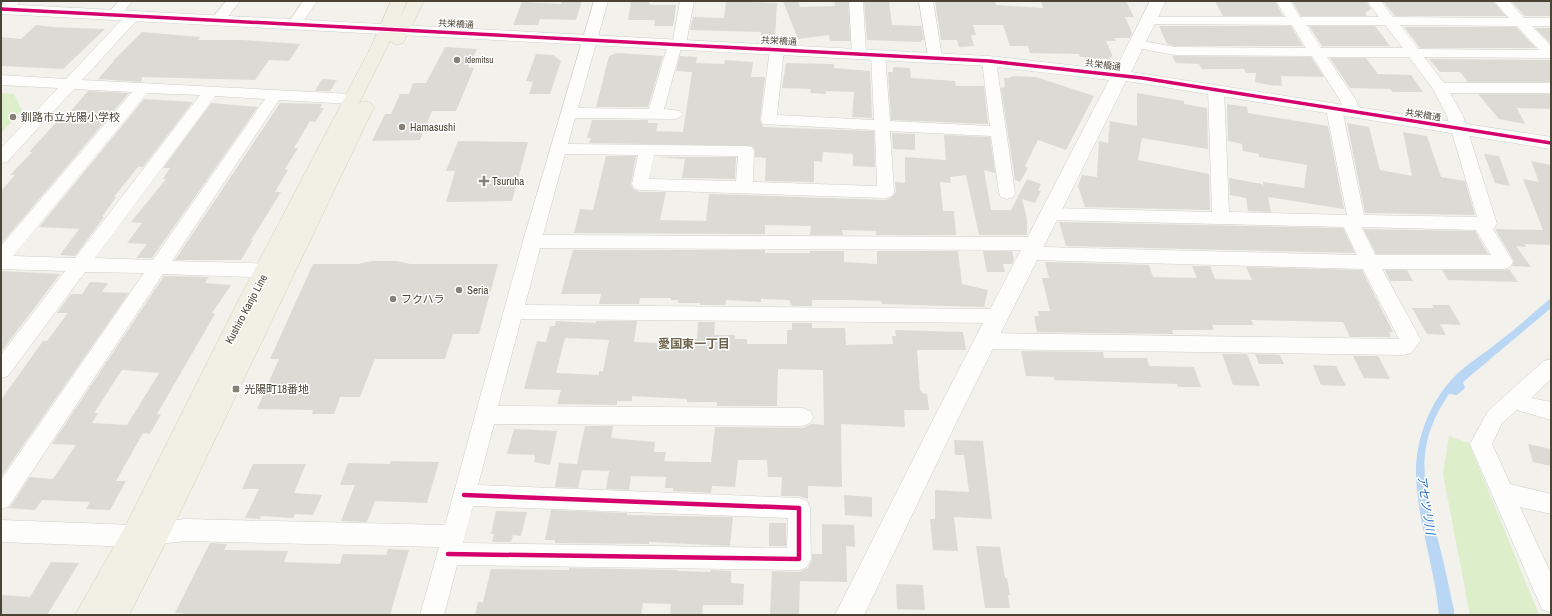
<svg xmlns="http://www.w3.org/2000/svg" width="1552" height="616" font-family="'Archivo Narrow','Noto Sans JP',sans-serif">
  <rect width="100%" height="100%" fill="#f2f1ec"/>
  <path fill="#dcefca" d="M1 93 14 94 22 111 1 133Z
    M1449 436 1469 443 1539 615H1470L1443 474Z"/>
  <path fill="#b9d6f4" d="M1551 298V308L1463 382 1465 388 1457 395 1449 394C1412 448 1424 486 1439 544 1445 566 1449 588 1454 610V615H1439C1435 569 1418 523 1416 477 1415 439 1430 401 1456 375 1468 363 1484 354 1497 343 1516 329 1533 313 1551 298Z"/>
  <path fill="#dcdad4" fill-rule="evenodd" d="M562 1H582L576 20 540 19 538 25H513L522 2 561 4Z
    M631 1H649V4L652 5H676L673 26H654L655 20H628Z
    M726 1 777 3 775 38 761 37V32L690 30 693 17 724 18Z
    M783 1H798L800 7 835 6 834 1H848L850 41H830L829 35 798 39Z
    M864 1H889L892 25 921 26 924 40H921L922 42 867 40Z
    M935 1H995L996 5 1043 8 1041 1H1126L1134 17H1125L1132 33 1130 38H1114L1116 41H1106L1113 57H1109L1110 59H1086L1085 57H1080L1079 54 1030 53 1028 46H1010L1003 25H973L976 35H971L974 46 959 47 957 40H941Z
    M1215 1H1275L1283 16H1223Z
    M1292 1H1366L1371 9 1365 13 1367 16H1301Z
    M1383 1H1493L1506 16H1395Z
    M1511 1H1551V16H1525Z
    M36 25 53 27 105 29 63 69 1 66V37L21 39Z
    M1159 26H1291L1303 46H1175L1167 44Z
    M1309 26H1375L1390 46H1322Z
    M1404 27H1516L1536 48H1420Z
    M1535 28H1551V44Z
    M142 32 200 37 198 40H243L300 44 289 61 269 60 255 80 142 77 141 82 98 79 114 61H113Z
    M445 47 477 49 468 67 474 68 456 111H432L420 140 372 141 385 114H391L400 94H409L413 83H426Z
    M617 53 663 56 648 107H596L609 56Z
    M536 54 553 55 561 61 550 94H529L533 82 526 81Z
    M680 56 697 57 696 63 724 64 725 60 753 62 751 77H765L760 120 763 127 874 131 875 167 853 166V154L823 152 822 162 814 161V182L765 181 766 158 755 157V150L752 146 589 143 591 138H587L592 120H648V123H658L656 131 683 132 692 72 676 71Z
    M1172 56 1311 57 1324 77 1281 76 1282 86 1275 85V86L1255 82 1256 73H1246L1244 69H1202L1199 64 1176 63Z
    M1330 58H1366L1378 74 1411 75 1423 92H1393L1390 89 1350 88Z
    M1429 59 1551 60V82H1468L1460 72H1440Z
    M786 63 834 64V68L870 71 872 118 852 117 854 92 826 91V94L810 93 811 89 782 88Z
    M893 67 910 68 911 78 955 81 956 86H984L988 124 891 120 888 72H893Z
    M1015 76 1036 77 1094 96 1066 150 1038 140 1025 166 1028 168 1020 182 1015 180 1001 88 1005 87 1004 78H1010V77Z
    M322 79 337 80 330 91H315Z
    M88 91 129 93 1 244V191L15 175H10L32 152H29L64 114H68Z
    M1137 93 1184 101V104L1207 108 1208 149 1142 138 1138 160 1209 174 1210 210 1085 207 1078 186 1082 175 1097 177 1099 141 1108 143 1110 121 1137 126Z
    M1478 94H1551V109L1517 108 1525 124 1499 119Z
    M144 99 193 102 143 167H138L114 197H116L102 217H104L75 256 60 255 79 229 39 227Z
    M211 103 258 107 152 258H136L147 244 127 243 142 223 131 222 166 179H163L170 168H163Z
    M280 103 322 104 320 108H324L315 122 310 121 294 148H298L285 169 288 170 275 192H281L251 240H253L241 260H175Z
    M1227 104 1247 107 1248 113 1328 126 1344 209 1268 197 1271 212 1248 211 1246 198 1230 195 1229 178 1262 184 1263 187V182L1304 188 1307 165 1259 157V154L1243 151 1242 144 1228 141Z
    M1347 123 1369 127 1380 170 1412 176 1403 132 1427 136 1441 177 1465 181 1475 215 1365 213Z
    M892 133 915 134V150L893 149Z
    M944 135 990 137 995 173 984 170 991 210H1011L1027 179 1041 184 1038 191H1041L1035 203 1022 199 1027 219V235H979L966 175 950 177 951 183 940 182 943 211H954L956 235H876V231L842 230 843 235H810L811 226 765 225V234L574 233 580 209 593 210 606 156H636L631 184 633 189 640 192H666L660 220 706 221 709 194 886 200 892 197 896 192 895 182 905 183V157L946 160Z
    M458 141 528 142 512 201 446 202 455 171H446Z
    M1484 154 1499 156 1510 186 1495 183Z
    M655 157H736L735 179 682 178 685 159Z
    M1531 161 1551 165V247L1550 245 1524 244 1526 247 1516 246 1531 267 1512 266 1514 261 1495 229 1543 230 1523 179 1539 182Z
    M1059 222 1343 228 1355 253 1066 246Z
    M1363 229 1475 231 1488 254H1376Z
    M573 250H765V253H810V251H844V262L877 264V251H958L962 284 988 290 984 307 882 304 881 301 850 300H812V306H792L789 300 761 299V302L726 300 725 305H700V303H678V300H671V298H640L639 304H599L601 294H561Z
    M983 251H1012L1014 260 1012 264H1003L1005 272H987Z
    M372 261H397L410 264H498L479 334H453L445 359H375L360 397H340L334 414H312L313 410 257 409 279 359H270L313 264H358Z
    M1045 262 1149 265 1153 277 1197 278 1192 266H1210L1215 279 1252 280 1246 267 1362 270 1393 332H1389L1391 337H1350L1343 322 1251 320 1254 325H1212L1214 330H1172L1173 334 1020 332H1037L1034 316H1039L1038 311H1050L1042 278H1049Z
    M1509 269 1518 282 1448 280 1442 270H1504Z
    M1385 270H1407L1413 281H1390Z
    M1 271 60 274 1 352Z
    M164 276 209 277 205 283 231 285 212 313 215 314 157 414H161L150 434 143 433 116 481H126L110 510 86 509 90 502 42 500 35 510 7 508 10 507 30 477 53 479 76 445 52 444ZM122 370 159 373 127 425 92 423 98 413H94Z
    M90 282 108 283 102 292 129 293 1 477V400L43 341H47L68 313H57L71 294H82Z
    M1432 305H1449L1461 325 1440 324 1446 335 1427 334 1412 308H1434Z
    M556 321 596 323V321H637L634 342 662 343 663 339H697L698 322H715L714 335H735V339H747V344H787V330H792V323H812V328H845L846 345 893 344 892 336H896L895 330 963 332 966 350H917L920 390 922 393 927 394 929 410H904L905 427 841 424 842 487 808 486V499L799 496H781L782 477H768L767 460H738L735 487 712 486 711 493 673 491V488H665L666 477 631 476 629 490 606 489 609 471 582 470 578 488 555 487 559 463 577 464 585 426H613L611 438 655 442 654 452H666L664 461 694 462H711L715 427 803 428 811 424 824 425 823 370 778 369 777 406H717V402H687V399L632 396V401H617V405L557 404 561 390 524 389 537 341 546 342 550 326H555ZM565 338 609 340 603 371H599V375L556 373Z
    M1021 351 1103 352 1104 358H1147L1149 366 1194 367 1201 387H1178L1177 384 1054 380V377L1026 376Z
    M1222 354H1247L1260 386 1233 385Z
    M1255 354 1280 355 1284 364H1259Z
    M1353 356H1378L1390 379 1364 378Z
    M1313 365 1336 366 1346 386 1321 385Z
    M514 429 557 431 550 465 534 462 535 455 507 454Z
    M954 440 983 441 992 519 954 517 958 551 933 550 930 519H935V490L969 492 964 455H955Z
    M1528 444 1551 449V466L1533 462Z
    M391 461 439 462 427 503 375 501 367 522 341 521 355 485H340L348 463 390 464Z
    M253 464H306L294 493 322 495 313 515 295 514 293 518 261 516 260 519 245 518 259 489H242Z
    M844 495 872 497V517L845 515Z
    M551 510 627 513V515L733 517 730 546 649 542V544L555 543V540H545Z
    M496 511 527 512 521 536 513 535 511 542H492L494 534H491Z
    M769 523H786V546H769Z
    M822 524 854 525 855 547 846 546 847 582 800 581 799 615H770L772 571 799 572 808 568 812 560V554H822Z
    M210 543 227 544 224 550 288 551 284 562 340 564 343 554 386 555 388 549 409 550 390 615H200L175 613Z
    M976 546 1000 547 1005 578H1007L1010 595H1008L1010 608H985Z
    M51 562 79 563 47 615H1V595L30 597Z
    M569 568 677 570V571L710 572 711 570 731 571V583L744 584 743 605H703L702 615H670L671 604 643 603 641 615H475L478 602H483L491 569 569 570Z
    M896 584 923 585 925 610 897 609Z"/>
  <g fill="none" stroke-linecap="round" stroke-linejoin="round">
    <defs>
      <path id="minor" d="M6 1H21L10 12H1V5Z
        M119 1H133L118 18H108L106 15Z
        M226 1H240L222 24H212L210 21Z
        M303 1H317L299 28H289L287 25Z
        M594 1H608L578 108 649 109 668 44 673 40 680 1H694L686 44 681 48 664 109 680 111 683 114 680 117 675 119 575 118 568 144 746 146 752 147 754 151 753 182 877 186 875 130 763 124 761 120 770 49 772 46H782L784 49 777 115 874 120 871 54 873 51H883L885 54 890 121 990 126 982 61 984 58H994L996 61 1015 193 1013 197 1007 199 1001 197 999 193 991 136 890 131 894 192 892 196 886 198 640 190 634 188 632 184 638 155 565 154 543 235 1035 237 1041 239 1044 244 1042 247 1357 255 1344 227 1050 220 1044 218 1041 214 1044 210 1050 208 1212 212 1208 89 1211 86H1221L1224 89 1229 212 1347 215 1326 109 1329 106 1334 104 1339 106 1342 109 1364 215 1477 217 1447 116 1433 89 1409 57H1327L1356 100 1360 112 1357 115 1352 117 1347 115 1340 100 1312 56 1175 55 1132 47 1130 44 1132 41 1137 40 1175 47 1306 48 1292 25 1149 24 1144 23 1142 20 1144 17H1286L1276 1H1290L1300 17H1379L1367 1H1381L1393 17 1509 18 1494 1H1509L1524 18H1551V26H1532L1551 46V58L1424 57 1444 83H1551V93H1450L1463 116 1497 224 1493 229 1513 262 1510 267 1504 269H1382L1421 340 1411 353 1404 355 987 349 980 347 977 341 980 335 987 333 1399 339 1363 269 1031 260 1025 258 1022 253 1023 250 540 248 525 305 999 309 1006 311 1009 316 1006 321 999 323 521 319 498 406 803 408 810 411 813 417 810 423 803 426 494 424 478 485 799 498 807 501 810 508 811 559 807 567 799 570 457 565 444 615H420L439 547 185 541 134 547 1 542V520L134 525 185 519 445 525 523 241ZM1306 25H1385L1403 48H1321ZM1400 25 1517 26 1539 50 1418 49ZM654 155 738 156 736 181 649 179ZM1361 227 1476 230 1491 255H1375ZM473 506 788 518 787 548 463 543Z
        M849 1H863L866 53 864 56H854L852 53Z
        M919 1H933L942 57 940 60H930L928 57Z
        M133 12 138 13 140 16 138 19 82 80 352 94 357 96 360 99 357 102 352 104 279 100 172 261 279 264 285 266 288 271 285 276 279 278 163 274 9 506 1 509V480L144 273 85 272 8 376 1 378V355L65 271 1 269V246L132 92 74 89 7 162 1 163V148L58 88 1 85V75L66 79 128 13ZM147 93 200 95 75 258 13 256ZM215 96 265 99 153 260 95 258Z
        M1551 359V379L1531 398 1551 402V420L1517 410 1502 423 1492 444 1510 484 1551 494V514L1520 507 1551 574V613L1542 609 1470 444 1488 411 1544 361Z"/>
      <path id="tertiary" d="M1150 1H1166L1131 72 1551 137V149L1126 81 956 423 864 615H835L938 410 1109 80 989 66 1 14V4L989 56 1115 70Z"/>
      <path id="primary" d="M391 1H407L399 20 408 1H424L403 43 397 45 390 41 359 103 365 101 371 103 374 107 165 544 129 615H75L125 527 236 305 370 49Z"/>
    </defs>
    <use href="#minor" stroke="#d0cfc9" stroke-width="1"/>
    <use href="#tertiary" stroke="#d0cfc9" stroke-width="1"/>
    <use href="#primary" stroke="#d6d1b7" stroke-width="1"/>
    <use href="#minor" fill="#fdfdfc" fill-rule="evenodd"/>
    <use href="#tertiary" fill="#fdfdfc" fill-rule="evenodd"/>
    <use href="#primary" fill="#f2efe4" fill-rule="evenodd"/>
    <defs>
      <path id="cycleway-far1" d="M1 9 989 61 1142 78 1551 143"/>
      <path id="cycleway" d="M448 554 799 559V508L464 495"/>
    </defs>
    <use href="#cycleway-far1" stroke="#fff" stroke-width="5.5"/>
    <use href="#cycleway" stroke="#fff" stroke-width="7"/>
    <use href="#cycleway-far1" stroke="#d6006c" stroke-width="3.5"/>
    <use href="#cycleway" stroke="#d6006c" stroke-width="4.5"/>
  </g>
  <g fill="#858176" stroke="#fff" stroke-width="1.5">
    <circle cx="457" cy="60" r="4"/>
    <circle cx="13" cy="117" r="4"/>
    <circle cx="402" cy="127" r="4"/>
    <path d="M482 175h4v4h4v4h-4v4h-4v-4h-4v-4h4z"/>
    <circle cx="459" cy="290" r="4"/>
    <circle cx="393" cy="299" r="4"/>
    <rect x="232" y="385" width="8" height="8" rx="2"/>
  </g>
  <g text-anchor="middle" stroke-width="3" stroke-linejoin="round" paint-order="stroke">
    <g font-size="9" fill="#4a4436" stroke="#fff">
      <text transform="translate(456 24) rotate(3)" y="3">共栄橋通</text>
      <text transform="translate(779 41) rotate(3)" y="3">共栄橋通</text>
      <text transform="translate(1103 65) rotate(7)" y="3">共栄橋通</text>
      <text transform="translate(1423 115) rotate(9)" y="3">共栄橋通</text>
    </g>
    <g font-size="9" fill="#4a4436" stroke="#fff" text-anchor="start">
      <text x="465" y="63">Idemitsu</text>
    </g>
    <g font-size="11" fill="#4a4436" stroke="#fff" text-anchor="start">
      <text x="21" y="121">釧路市立光陽小学校</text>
      <text x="410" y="131">Hamasushi</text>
      <text x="492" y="185">Tsuruha</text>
      <text x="467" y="294">Seria</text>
      <text x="401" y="303">フクハラ</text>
      <text x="244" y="393">光陽町18番地</text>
    </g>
    <g font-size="11" fill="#4a4436" stroke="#fff">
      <text transform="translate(246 309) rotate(-62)" y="4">Kushiro Kanjo Line</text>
    </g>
    <g font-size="12" font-weight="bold" fill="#6e644c" stroke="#fff">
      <text x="694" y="348">愛国東一丁目</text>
    </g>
    <g font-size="12" font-style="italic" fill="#246ec2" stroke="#fff">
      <text transform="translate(1426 505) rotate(81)" y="4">アセツリ川</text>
    </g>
  </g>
  <rect width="1552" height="616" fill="none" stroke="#4a4436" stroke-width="4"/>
</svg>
